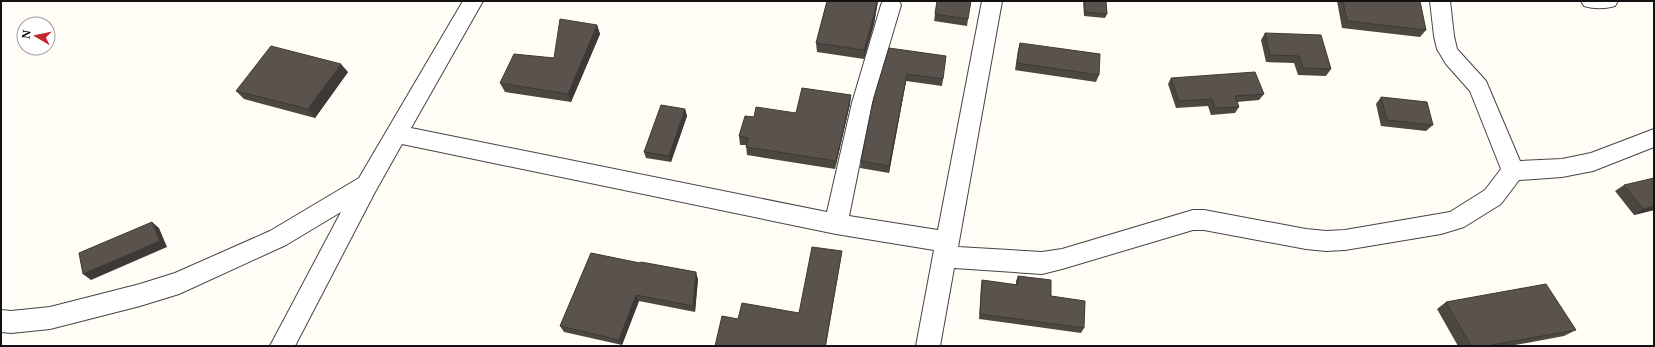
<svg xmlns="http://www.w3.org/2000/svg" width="1655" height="347" font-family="'Noto Serif',serif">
  <rect width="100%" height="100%" fill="#fffdf5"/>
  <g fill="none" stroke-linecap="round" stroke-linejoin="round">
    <defs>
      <path id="minor" d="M463 1H483L411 128 827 212 852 103 881 5 883 1H899L901 5 872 103 849 216 938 230 982 1H1002L958 247 1042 252 1062 249 1193 210H1204L1306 229 1326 231 1345 230 1450 212 1485 190 1501 169 1470 91 1446 64 1437 49 1434 36 1430 1H1450L1454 36 1457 49 1486 81 1520 161 1562 159 1591 153 1654 129V147L1593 171 1562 177 1519 180 1501 204 1464 227 1441 234 1345 250 1326 251 1306 249 1204 230H1193L1062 269 1042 274 954 268 940 346H916L934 250 836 234 402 144 375 192 295 346H270L341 212 286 245 179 294 140 306 50 329 11 333 1 332V310L11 311 50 307 140 284 175 273 270 231 359 178Z
        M1581 1H1618L1615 6C1605 9 1594 9 1584 6Z"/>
    </defs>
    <use href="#minor" stroke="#444" stroke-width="2"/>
    <use href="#minor" fill="#fff" fill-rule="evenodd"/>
  </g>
  <path fill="#4d4742" d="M827 1H878L874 24 864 59 817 52 816 43Z
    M937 1 968 19 967 26 934 21Z
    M1083 1H1106L1107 14 1105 18 1084 16Z
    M1337 1H1418L1426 30 1420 37 1342 28Z
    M597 25 600 34 571 102 505 92 500 83 554 58Z
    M1265 33 1331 69 1326 76 1298 75 1294 63 1266 62 1261 40Z
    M1020 43 1099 75 1096 82 1015 70 1018 50Z
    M889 48 943 79 942 86 906 81 889 173 860 168 861 161Z
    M348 72 315 118 244 99 236 91Z
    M1171 78 1264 94 1259 100 1237 102 1239 107 1235 113 1211 115 1208 106 1176 108 1168 84Z
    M851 95 850 104 835 169 747 155 746 145H740L739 136 754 117 796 113Z
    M1381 97 1433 125 1426 131 1381 126 1376 104Z
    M685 109 687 116 671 162 646 158 644 152Z
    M1624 185 1654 210 1634 215 1615 191Z
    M591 253 698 279 695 312 639 301 622 345 564 332 560 326Z
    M1018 276 1051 296 1084 328 1081 333 979 319 981 286 982 280 1016 285V281Z
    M1446 302 1576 330 1564 336 1510 346H1458L1437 309Z"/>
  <path fill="#3f3936" d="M877 1H878L874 24 864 59V50Z
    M597 25 600 34 571 102 568 94Z
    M341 64 348 72 315 118 308 109Z
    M907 74 906 81 889 173V166Z
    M851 95 850 104 835 169 836 161Z
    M685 109 687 116 671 162 669 156Z
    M1654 206V210L1634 215 1643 209Z
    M152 222 159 228 167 247 91 280 83 274Z
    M842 251 841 258 826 346H825Z
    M696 272 698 279 695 312 693 306Z
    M636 295 639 301 622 345 619 340Z"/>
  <path fill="#5a524d" stroke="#3f3936" d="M827 1H877L874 15 864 50 816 43Z
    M937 1H971L968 19 935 14Z
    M1085 1H1106L1107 14 1085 12Z
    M1343 1H1420L1426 30 1347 21Z
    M560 19 597 25 568 94 500 83 514 54 554 58Z
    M1265 33 1321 35 1331 69 1303 68 1299 56 1270 55Z
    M1020 43 1100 54 1099 75 1017 63Z
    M271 46 341 64 308 109 236 91Z
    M889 48 946 56 943 79 907 74 889 166 861 161 874 97Z
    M1255 72 1264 94 1235 96 1239 107 1215 108 1212 99 1179 101 1171 78Z
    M802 88 851 95 836 161 746 147 748 138 739 136 745 116 754 117 756 107 796 113Z
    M1381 97 1427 102 1433 125 1387 120Z
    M661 105 685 109 669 156 644 152Z
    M1654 178V206L1643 209 1624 185Z
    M152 222 160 241 83 274 79 253Z
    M812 247 842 251 825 346H715L722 316 738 319 742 303 799 313Z
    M591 253 640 263 641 262 696 272 693 306 636 295 619 340 560 326Z
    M1018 276 1051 280V296L1085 301 1084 328 980 314 982 280 1018 285Z
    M1546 284 1576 330 1486 346H1471L1446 302Z"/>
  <rect width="1655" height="347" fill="none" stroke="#111111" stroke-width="4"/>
  <g transform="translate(36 36) rotate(279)"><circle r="19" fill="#ffffff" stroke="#a0a0a0"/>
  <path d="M0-3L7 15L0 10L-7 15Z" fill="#c4262e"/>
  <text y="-6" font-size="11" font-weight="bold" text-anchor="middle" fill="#111111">N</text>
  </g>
</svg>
